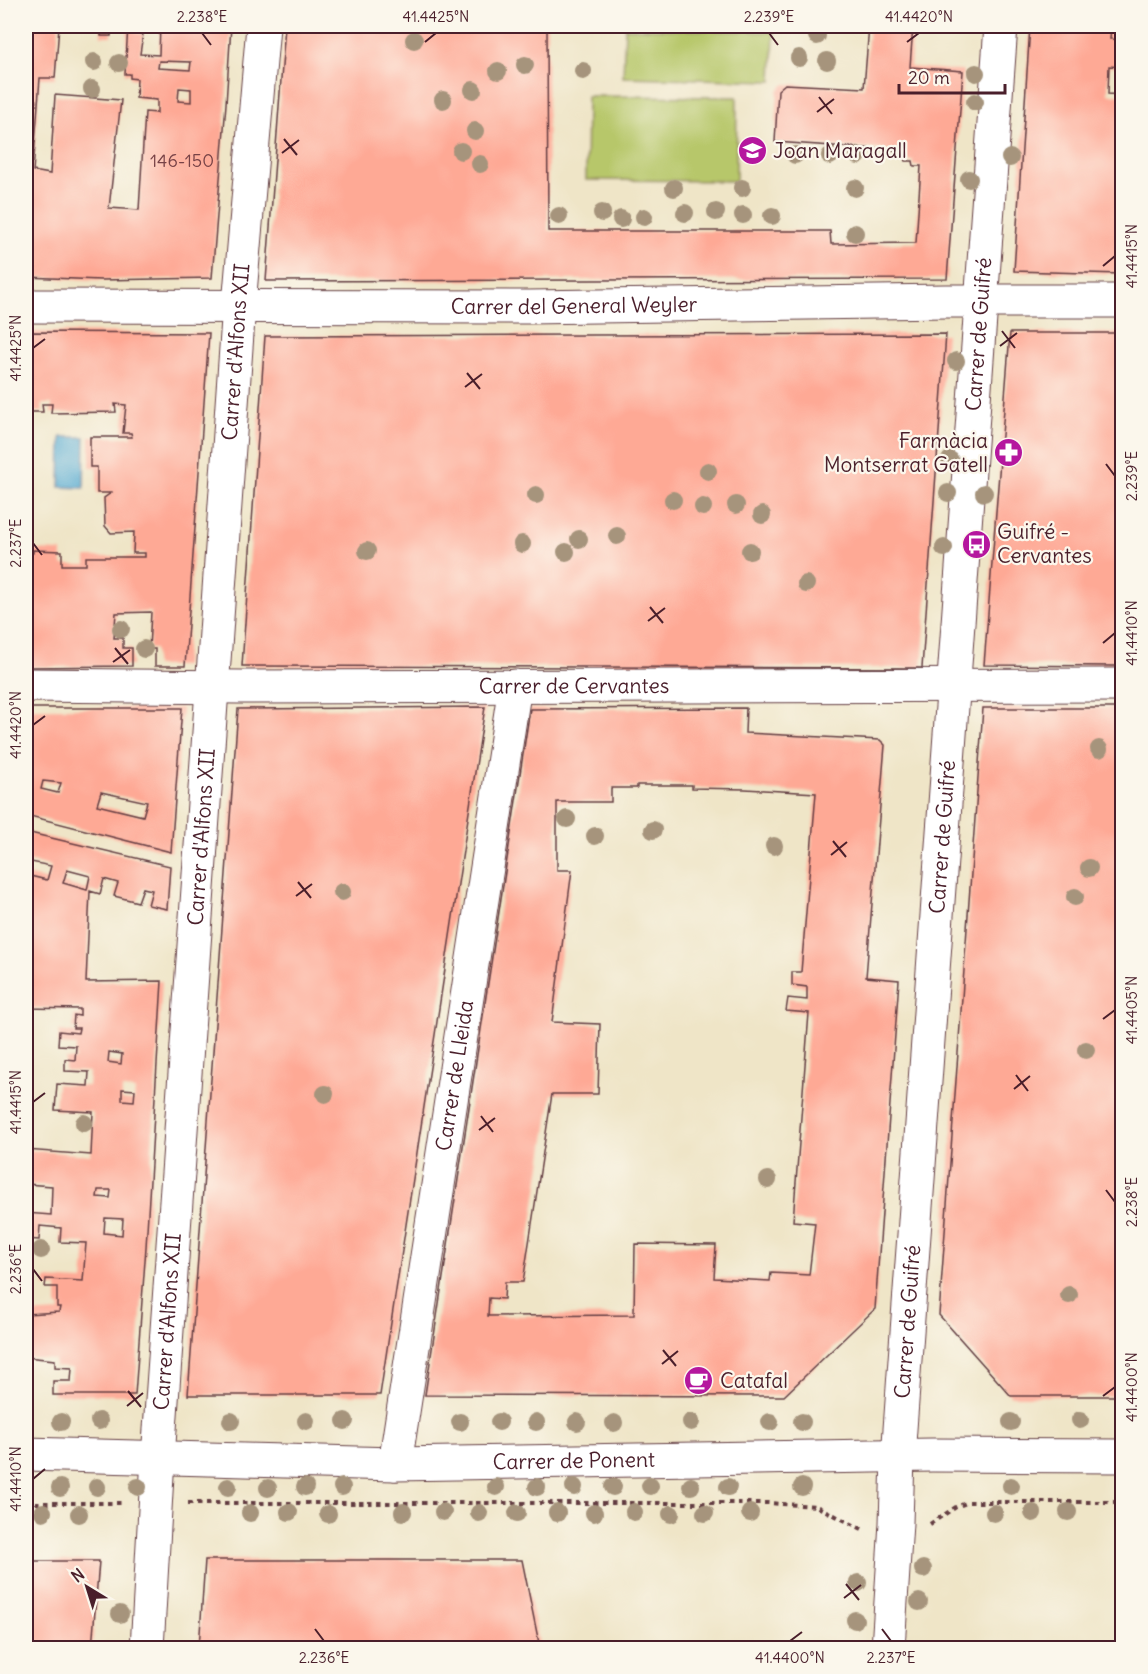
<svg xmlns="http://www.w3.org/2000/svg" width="1148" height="1674" font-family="Delius,sans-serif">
  <rect width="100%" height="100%" fill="#fbf7ec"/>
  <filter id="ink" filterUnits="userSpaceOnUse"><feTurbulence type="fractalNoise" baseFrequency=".0167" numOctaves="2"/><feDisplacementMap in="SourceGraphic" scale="12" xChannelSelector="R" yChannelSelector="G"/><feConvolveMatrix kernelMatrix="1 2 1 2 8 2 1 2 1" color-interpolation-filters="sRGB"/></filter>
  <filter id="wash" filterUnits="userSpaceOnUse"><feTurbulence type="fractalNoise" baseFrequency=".008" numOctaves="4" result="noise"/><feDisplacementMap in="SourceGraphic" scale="24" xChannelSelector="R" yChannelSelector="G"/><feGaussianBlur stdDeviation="1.35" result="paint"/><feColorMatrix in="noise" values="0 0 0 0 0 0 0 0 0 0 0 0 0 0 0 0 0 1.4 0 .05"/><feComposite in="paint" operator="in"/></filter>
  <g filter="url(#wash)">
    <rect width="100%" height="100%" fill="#efe5c7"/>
    <path fill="#b7c76a" stroke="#80734a" stroke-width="1.5" d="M625 28 774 32 772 81 623 77Z
      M587 96 737 97 736 181 586 180Z"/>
    <path fill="#53a9d0" stroke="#4e647e" stroke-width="1.5" d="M61 437H85L84 488 60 487Z"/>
    <g id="blocks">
      <path fill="#fea995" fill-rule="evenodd" d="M26 26H59L55 78H40L33 171 50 174 55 95 121 100 109 208 139 210 145 112 157 113V100L136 98 137 79 130 78V74H125L128 26H143L142 29 137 28 136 33 143 34 140 54 159 55 160 26H231L226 104 212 278 101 280 26 277ZM159 61 191 62 190 70 158 68ZM179 88 191 89V102L178 101Z
        M101 26H112L111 36H101Z
        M285 26H547L548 231H830L831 244 916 243 921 166H914L913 161H905V151L775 142 778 90 785 84 864 88 869 26H913L910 67 963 71 947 279 266 281Z
        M1030 26H1111L1110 39 1122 40V67L1109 66 1108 94 1122 95V274L1014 271Z
        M26 332 209 333 185 666H155V649H149L151 612 116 613 114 638H123V648H132V666L26 667V552L33 553V550L62 551V565H86V557H145V553H133L134 532 111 533 105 526 104 498 111 493H97V467H90V437H132L131 433H123L126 405 115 404 116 412 51 413 52 404H42L43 412H26Z
        M1010 333H1122V666L984 665Z
        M946 334 922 668 242 666 265 336Z
        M485 707 380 1395H188L238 709Z
        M26 708H182L171 852 26 815ZM43 781 61 783 58 793 41 789ZM101 792 147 802 143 816 97 805Z
        M746 708 745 733 880 740 885 745 866 977 899 980 875 1309 784 1396 425 1395 530 709ZM637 785H692V788L745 789 816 793 801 972H792V985L807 987V1000L788 998 786 1011 809 1013 793 1221 815 1223 809 1275 771 1273 770 1281 714 1278 716 1245 635 1244 634 1315 488 1316 489 1298 504 1299 505 1282H523L552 1094H598L600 1024 552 1022 572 870H557V802H611V788H637Z
        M983 708H1122V1396H1011L939 1315Z
        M26 832 170 866 167 909 148 905 152 890 143 888 138 902 114 896 118 883 104 879 100 894 90 891 86 982 162 981 146 1247 135 1395H53V1381H71L72 1368 55 1367V1360L26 1357V1314L59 1312 60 1307H57V1287H45L46 1279 83 1281 86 1243 60 1242 61 1228 40 1226 39 1240 26 1239V1213L51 1215 52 1186 26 1184V1150L91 1155 93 1112 55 1110 57 1084 88 1086 89 1072 65 1071V1059L75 1060 76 1046 58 1045 59 1031 78 1033 79 1028H73L74 1015 80 1016V1009L26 1008V875L47 880 51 866 26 861ZM67 870 90 876 87 890 63 883ZM109 1052 122 1054 121 1064 108 1062ZM122 1089 135 1090 134 1101 122 1100ZM98 1190H111L110 1198 97 1197ZM105 1218 123 1219 122 1235 104 1233Z
        M205 1560H522L540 1648H199Z
        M26 1561H99L92 1648H26Z"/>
    </g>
  </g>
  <g filter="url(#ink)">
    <use href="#blocks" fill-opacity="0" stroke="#633d42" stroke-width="1.5"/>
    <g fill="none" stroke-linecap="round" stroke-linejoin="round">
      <defs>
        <g id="minor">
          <path id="s1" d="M26 306 529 307 946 301H1122"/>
          <path id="s2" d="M26 685 240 687 1122 685"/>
          <path id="s3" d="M26 1454 395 1464 932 1455 1122 1456"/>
          <path id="s4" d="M395 1464 515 686"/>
          <path id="s5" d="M147 1648 158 1458 239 305 263 26"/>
          <path id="s6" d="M888 1648 896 1523 898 1457 1001 26"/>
        </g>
      </defs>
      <use href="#minor" stroke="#633d42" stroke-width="35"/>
      <path stroke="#633d42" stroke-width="4" stroke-dasharray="4.5 4.5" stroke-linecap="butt" d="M26 1503H121
        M188 1503H767L816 1506 862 1529
        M930 1524 956 1507 969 1502H1122"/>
      <use href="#minor" stroke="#fff" stroke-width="33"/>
    </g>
    <g fill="#a6947c">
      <circle cx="817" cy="36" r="9"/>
      <circle cx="414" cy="40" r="9"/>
      <circle cx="799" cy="58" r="9"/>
      <circle cx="827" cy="61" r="9"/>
      <circle cx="94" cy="62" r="9"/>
      <circle cx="119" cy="63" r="9"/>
      <circle cx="525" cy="65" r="9"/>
      <circle cx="498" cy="71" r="9"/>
      <circle cx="583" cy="71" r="9"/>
      <circle cx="976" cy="73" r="9"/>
      <circle cx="92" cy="89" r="9"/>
      <circle cx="473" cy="90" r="9"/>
      <circle cx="443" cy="100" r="9"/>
      <circle cx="975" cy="102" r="9"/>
      <circle cx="475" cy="131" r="9"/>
      <circle cx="461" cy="151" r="9"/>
      <circle cx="795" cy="155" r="9"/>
      <circle cx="830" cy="156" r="9"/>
      <circle cx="858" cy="156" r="9"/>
      <circle cx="1010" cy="158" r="9"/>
      <circle cx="480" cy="164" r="9"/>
      <circle cx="969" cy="179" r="9"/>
      <circle cx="674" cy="188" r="9"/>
      <circle cx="742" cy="188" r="9"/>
      <circle cx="855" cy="188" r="9"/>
      <circle cx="716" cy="212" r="9"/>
      <circle cx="602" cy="213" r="9"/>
      <circle cx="685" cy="213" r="9"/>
      <circle cx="743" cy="215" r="9"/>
      <circle cx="559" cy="216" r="9"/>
      <circle cx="772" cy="216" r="9"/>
      <circle cx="644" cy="217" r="9"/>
      <circle cx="621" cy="219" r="9"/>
      <circle cx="855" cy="233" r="9"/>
      <circle cx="956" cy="361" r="9"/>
      <circle cx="950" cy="460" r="9"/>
      <circle cx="708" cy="471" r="9"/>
      <circle cx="948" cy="493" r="9"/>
      <circle cx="984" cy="493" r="9"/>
      <circle cx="536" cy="495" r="9"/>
      <circle cx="673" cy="500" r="9"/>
      <circle cx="736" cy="505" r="9"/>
      <circle cx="703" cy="507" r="9"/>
      <circle cx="762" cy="515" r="9"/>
      <circle cx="617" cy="536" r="9"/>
      <circle cx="579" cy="539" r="9"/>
      <circle cx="522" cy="544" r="9"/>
      <circle cx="944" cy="548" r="9"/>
      <circle cx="367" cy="551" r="9"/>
      <circle cx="750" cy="551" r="9"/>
      <circle cx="566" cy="552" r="9"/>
      <circle cx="806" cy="584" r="9"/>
      <circle cx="121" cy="629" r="9"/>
      <circle cx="144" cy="649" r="9"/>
      <circle cx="1099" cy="749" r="9"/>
      <circle cx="567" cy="819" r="9"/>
      <circle cx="653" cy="830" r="9"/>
      <circle cx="595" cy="836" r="9"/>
      <circle cx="774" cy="846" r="9"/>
      <circle cx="1089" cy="868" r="9"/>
      <circle cx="342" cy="892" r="9"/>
      <circle cx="1075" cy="897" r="9"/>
      <circle cx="1086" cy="1050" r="9"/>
      <circle cx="325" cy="1094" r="9"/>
      <circle cx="84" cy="1123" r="9"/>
      <circle cx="768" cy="1180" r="9"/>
      <circle cx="41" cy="1250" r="9"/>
      <circle cx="1069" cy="1295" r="9"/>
      <circle cx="1080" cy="1420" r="9"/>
      <circle cx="99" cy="1421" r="9"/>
      <circle cx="231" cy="1421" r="9"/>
      <circle cx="306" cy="1421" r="9"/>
      <circle cx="345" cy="1421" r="9"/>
      <circle cx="61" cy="1422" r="9"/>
      <circle cx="460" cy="1422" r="9"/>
      <circle cx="499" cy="1422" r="9"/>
      <circle cx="536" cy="1422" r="9"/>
      <circle cx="577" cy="1422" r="9"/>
      <circle cx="691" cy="1422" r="9"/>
      <circle cx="770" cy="1422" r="9"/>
      <circle cx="802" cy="1422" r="9"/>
      <circle cx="1011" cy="1422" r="9"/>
      <circle cx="614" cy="1423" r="9"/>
      <circle cx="650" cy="1486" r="9"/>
      <circle cx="691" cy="1486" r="9"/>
      <circle cx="1011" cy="1486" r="9"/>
      <circle cx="97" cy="1487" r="9"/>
      <circle cx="138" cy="1487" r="9"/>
      <circle cx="228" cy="1487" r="9"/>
      <circle cx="305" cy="1487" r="9"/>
      <circle cx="342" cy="1487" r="9"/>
      <circle cx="496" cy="1487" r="9"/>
      <circle cx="537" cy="1487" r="9"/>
      <circle cx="574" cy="1487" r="9"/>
      <circle cx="613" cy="1487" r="9"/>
      <circle cx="728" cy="1487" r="9"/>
      <circle cx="802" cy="1487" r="9"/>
      <circle cx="60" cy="1488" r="9"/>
      <circle cx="268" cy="1488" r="9"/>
      <circle cx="43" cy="1512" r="9"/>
      <circle cx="289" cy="1512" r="9"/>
      <circle cx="403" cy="1512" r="9"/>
      <circle cx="443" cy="1512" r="9"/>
      <circle cx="634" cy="1512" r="9"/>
      <circle cx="1068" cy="1512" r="9"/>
      <circle cx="250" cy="1513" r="9"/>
      <circle cx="479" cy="1513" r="9"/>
      <circle cx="517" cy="1513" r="9"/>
      <circle cx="557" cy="1513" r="9"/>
      <circle cx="594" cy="1513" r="9"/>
      <circle cx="705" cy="1513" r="9"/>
      <circle cx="750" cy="1513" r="9"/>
      <circle cx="994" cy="1513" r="9"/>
      <circle cx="1033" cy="1513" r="9"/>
      <circle cx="79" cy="1514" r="9"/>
      <circle cx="328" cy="1514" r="9"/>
      <circle cx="671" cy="1514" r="9"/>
      <circle cx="923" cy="1569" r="9"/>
      <circle cx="858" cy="1583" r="9"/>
      <circle cx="919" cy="1602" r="9"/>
      <circle cx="120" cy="1614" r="9"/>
      <circle cx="855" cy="1620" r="9"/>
    </g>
  </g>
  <path fill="none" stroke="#4a1f2b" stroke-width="2" d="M202 33 211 45M769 33 778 45M425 42 436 33M907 42 919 33M819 97 832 114M817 112 834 99M284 139 297 155M282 153 299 140M1103 266 1115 256M1002 331 1015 348M1000 346 1017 333M33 348 45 339M467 373 480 389M465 387 482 374M1106 464 1115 476M33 543 42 555M650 607 663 623M648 621 665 608M1103 643 1115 633M115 648 128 664M113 662 130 650M33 725 45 716M833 841 846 857M831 855 847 842M298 882 311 898M296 896 312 884M1103 1019 1115 1010M1016 1075 1028 1091M1014 1089 1030 1076M33 1102 45 1093M481 1116 493 1132M479 1130 495 1118M1106 1190 1115 1202M33 1269 42 1281M663 1350 676 1366M662 1364 678 1351M128 1391 141 1407M1103 1396 1115 1387M127 1406 143 1393M33 1479 45 1469M846 1584 859 1600M844 1598 861 1585M315 1629 324 1641M882 1629 891 1641M790 1641 802 1632"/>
  <defs>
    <symbol id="school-disc" viewBox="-11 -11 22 22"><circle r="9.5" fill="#b5179e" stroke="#fbf7ec"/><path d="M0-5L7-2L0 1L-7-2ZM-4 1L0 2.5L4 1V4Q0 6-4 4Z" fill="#fff"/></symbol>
    <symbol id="pharmacy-disc" viewBox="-11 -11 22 22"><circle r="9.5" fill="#b5179e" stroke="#fbf7ec"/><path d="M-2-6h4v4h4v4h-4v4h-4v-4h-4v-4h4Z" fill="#fff"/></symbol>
    <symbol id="bus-disc" viewBox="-11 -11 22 22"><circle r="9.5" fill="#b5179e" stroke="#fbf7ec"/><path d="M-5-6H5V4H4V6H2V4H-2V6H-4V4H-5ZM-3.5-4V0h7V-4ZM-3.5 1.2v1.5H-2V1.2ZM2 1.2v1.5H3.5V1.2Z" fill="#fff"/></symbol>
    <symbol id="cafe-disc" viewBox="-11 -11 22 22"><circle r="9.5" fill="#b5179e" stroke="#fbf7ec"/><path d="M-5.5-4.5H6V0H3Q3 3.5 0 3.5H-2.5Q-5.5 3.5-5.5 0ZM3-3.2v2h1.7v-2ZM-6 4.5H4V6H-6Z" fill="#fff"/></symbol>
  </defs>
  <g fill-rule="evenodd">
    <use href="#school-disc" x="736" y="134" width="33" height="33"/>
    <use href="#pharmacy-disc" x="992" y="436" width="33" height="33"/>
    <use href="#bus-disc" x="960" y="528" width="33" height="33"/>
    <use href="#cafe-disc" x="682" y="1364" width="33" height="33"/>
  </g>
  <g text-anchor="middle" stroke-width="4.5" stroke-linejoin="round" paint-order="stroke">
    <g font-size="18" fill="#774246">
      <text x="182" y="167">146-150</text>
    </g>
    <g font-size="21" fill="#4a1f2b" stroke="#fbf7ec" text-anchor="start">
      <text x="773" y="158">Joan Maragall</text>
      <text x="988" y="448" text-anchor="end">Farmàcia<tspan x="988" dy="24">Montserrat Gatell</tspan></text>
      <text x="997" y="539">Guifré -<tspan x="997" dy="24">Cervantes</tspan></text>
      <text x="720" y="1388">Catafal</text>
    </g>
    <g font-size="21" fill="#4a1f2b" stroke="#fbf7ec">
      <text dy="7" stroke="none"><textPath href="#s1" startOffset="548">Carrer del General Weyler</textPath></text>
      <text dy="7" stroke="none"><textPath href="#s6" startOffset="1317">Carrer de Guifré</textPath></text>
      <text dy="7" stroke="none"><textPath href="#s5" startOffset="1299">Carrer d'Alfons XII</textPath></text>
      <text dy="7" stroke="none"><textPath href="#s2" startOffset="548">Carrer de Cervantes</textPath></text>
      <text dy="7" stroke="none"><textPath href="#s5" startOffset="813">Carrer d'Alfons XII</textPath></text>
      <text dy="7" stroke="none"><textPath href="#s6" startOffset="813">Carrer de Guifré</textPath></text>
      <text dy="7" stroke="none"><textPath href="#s4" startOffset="393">Carrer de Lleida</textPath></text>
      <text dy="7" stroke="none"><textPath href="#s5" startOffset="327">Carrer d'Alfons XII</textPath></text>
      <text dy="7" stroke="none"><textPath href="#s6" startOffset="327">Carrer de Guifré</textPath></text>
      <text dy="7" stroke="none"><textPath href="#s3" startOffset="548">Carrer de Ponent</textPath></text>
    </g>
  </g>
  <rect width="1148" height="1674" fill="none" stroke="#fbf7ec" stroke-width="66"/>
  <g transform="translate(87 1587) rotate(322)" stroke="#fbf7ec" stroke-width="4.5" paint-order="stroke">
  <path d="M0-4.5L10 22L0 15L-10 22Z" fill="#4a1f2b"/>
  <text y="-9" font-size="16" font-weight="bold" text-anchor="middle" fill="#4a1f2b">N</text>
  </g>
  <path d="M899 84v9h106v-9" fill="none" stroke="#4a1f2b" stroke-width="3"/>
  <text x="908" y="84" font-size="18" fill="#4a1f2b" stroke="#fbf7ec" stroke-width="4.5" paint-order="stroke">20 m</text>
  <rect x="33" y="33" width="1082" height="1608" fill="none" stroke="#4a1f2b" stroke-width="2"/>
  <g font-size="15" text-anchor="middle" fill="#4a1f2b">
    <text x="202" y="22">2.238°E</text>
    <text x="436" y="22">41.4425°N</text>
    <text x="769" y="22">2.239°E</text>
    <text x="919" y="22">41.4420°N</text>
    <text transform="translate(1132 256) rotate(-90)" y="5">41.4415°N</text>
    <text transform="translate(16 348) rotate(-90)" y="5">41.4425°N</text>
    <text transform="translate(1132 476) rotate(-90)" y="5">2.239°E</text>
    <text transform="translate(16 543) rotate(-90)" y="5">2.237°E</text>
    <text transform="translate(1132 633) rotate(-90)" y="5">41.4410°N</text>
    <text transform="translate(16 725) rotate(-90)" y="5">41.4420°N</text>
    <text transform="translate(1132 1010) rotate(-90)" y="5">41.4405°N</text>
    <text transform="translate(16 1102) rotate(-90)" y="5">41.4415°N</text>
    <text transform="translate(1132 1202) rotate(-90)" y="5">2.238°E</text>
    <text transform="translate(16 1269) rotate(-90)" y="5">2.236°E</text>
    <text transform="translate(1132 1387) rotate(-90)" y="5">41.4400°N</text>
    <text transform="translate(16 1479) rotate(-90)" y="5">41.4410°N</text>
    <text x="324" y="1663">2.236°E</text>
    <text x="790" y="1663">41.4400°N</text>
    <text x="891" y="1663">2.237°E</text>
  </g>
</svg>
